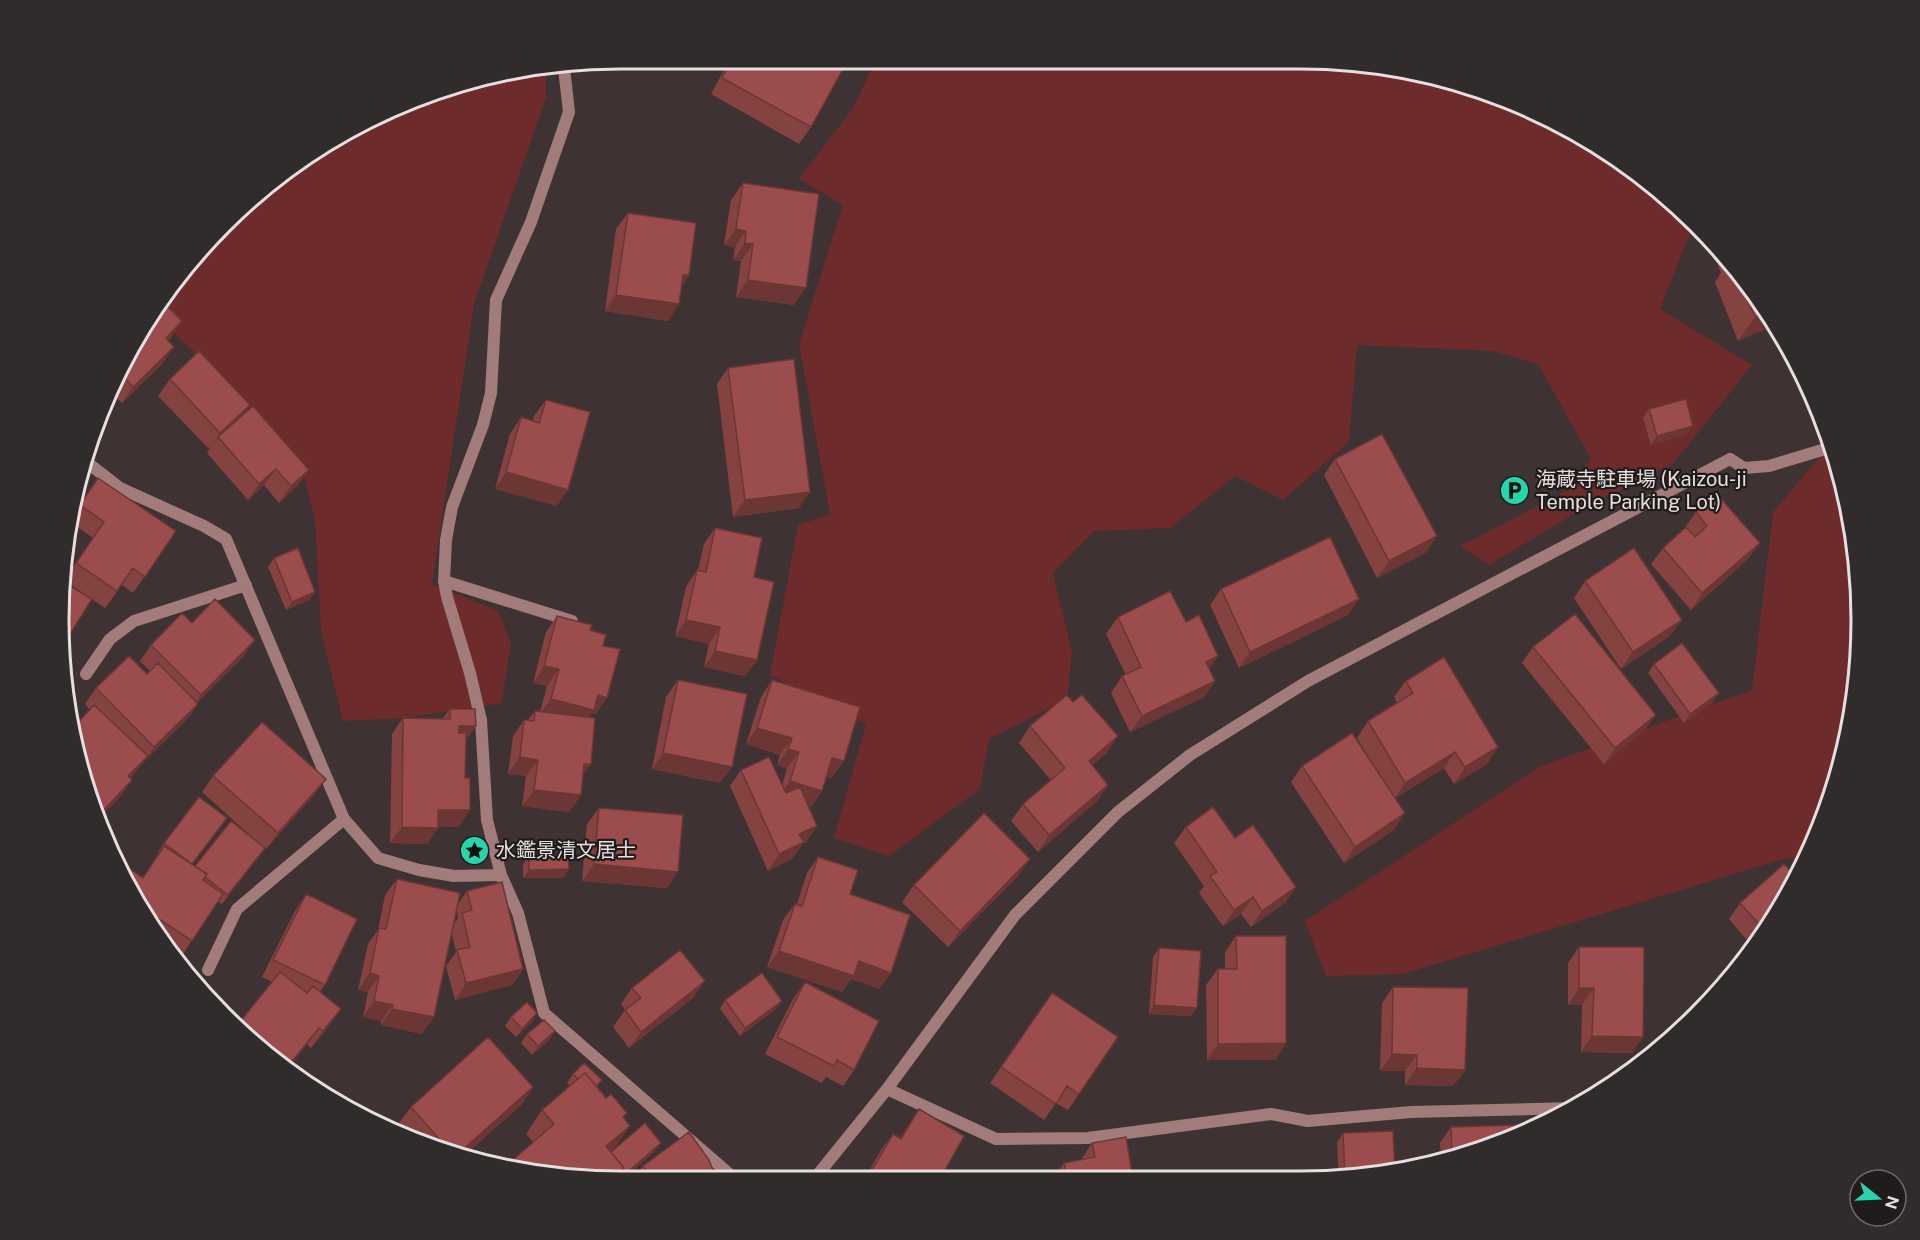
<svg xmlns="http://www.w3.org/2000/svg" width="1920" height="1240" font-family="'Public Sans','Noto Sans JP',sans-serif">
  <rect width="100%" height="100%" fill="#3e3332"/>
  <path fill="#6d2b2b" d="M876 60 1374 63 1515 101 1670 198 1694 223 1660 309 1752 365 1674 463 1584 508 1489 565 1460 546 1563 493 1591 459 1538 364 1493 351 1357 345 1349 442 1283 500 1235 476 1170 528 1094 531 1053 573 1072 652 1067 699 989 739 980 789 889 856 834 838 866 724 770 675 798 525 830 514 799 344 843 205 799 179 853 108Z
    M546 71V98L474 304 432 584 498 611 511 643 502 703 405 718 343 721 321 631 315 520 299 457 155 314 174 278 308 153 440 88Z
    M1831 444 1842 474 1860 583 1857 693 1832 800 1802 866 1790 857 1403 974 1326 976 1305 921 1541 766 1752 690 1773 512Z"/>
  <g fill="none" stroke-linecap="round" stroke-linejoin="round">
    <path stroke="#a27c7a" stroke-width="12" d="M1730 459 1744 468 1769 466 1832 447
      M444 581 572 621
      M86 674 110 639 134 621 246 585
      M208 970 237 909 344 819"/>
    <path stroke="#a27c7a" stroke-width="12" d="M564 68 569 112 531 222 496 300 491 393 483 425 452 507 446 540 444 581 447 597 470 673 481 720 487 820 501 875 518 913 544 1013 734 1178
      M84 460 120 488 204 526 226 539 344 819 378 858 419 870 454 876 501 875
      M887 1089 996 1139 1088 1138 1271 1114 1308 1121 1411 1112 1573 1108
      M815 1178 887 1089 1015 915 1118 812 1190 755 1308 681 1730 459"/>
  </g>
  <path fill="#844241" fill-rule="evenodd" d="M730 59 848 60 811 127 799 144 711 94Z
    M743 183 794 305 736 297 741 261 733 260 735 247 724 245 731 200Z
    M628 213 689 275 682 286 668 321 605 311 616 229Z
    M1706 236 1745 278 1775 325 1738 341 1715 282 1721 273Z
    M162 301 171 338 168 341 163 363 122 403 113 394Z
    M728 368 799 508 733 517 717 384Z
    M170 379 241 417 309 470 297 486 279 503 264 485 248 500 207 453 211 447 209 449 158 396Z
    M546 400 557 506 495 489 510 434 521 417 533 421 534 416Z
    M1649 409 1687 434 1651 445 1643 418Z
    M1335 459 1437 536 1425 553 1377 578 1324 475Z
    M98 478 176 531 133 593 122 585 105 608 64 580 93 538 72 523 73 514Z
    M1696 512 1748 559 1691 610 1651 564 1663 548 1684 529Z
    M715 528 754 577 757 660 745 676 704 667 709 644 675 636 686 587 697 570H698L704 544Z
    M274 558 315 592 309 600 286 610 268 567Z
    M1585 581 1670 636 1621 669 1574 598Z
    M1221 589 1348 615 1239 668 1210 605Z
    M557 616 590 630 603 646 596 714 592 713 588 718 581 795 569 812 522 806 526 776 508 774 513 736 524 720H528L535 711 540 712 547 686 533 683 546 632Z
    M1118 617 1209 668 1215 681 1204 697 1130 732 1111 693 1122 676 1126 675 1106 634Z
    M192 623 244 656 197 703 198 704 186 720 142 763 130 778 121 796 90 710 85 704 96 688 147 674 150 671 140 661 151 645Z
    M1533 647 1644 731 1604 764 1522 663Z
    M1654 664 1713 702 1684 723 1648 673Z
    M678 680 720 783 652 769 666 697Z
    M772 680 832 778 826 776 822 791 811 807 808 806 817 826 806 842 802 844 792 859 768 871 730 786 741 770 782 785 787 769 777 765 780 755 746 744 761 697Z
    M1406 681 1498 747 1487 764 1454 784 1444 768 1395 798 1394 830 1344 863 1291 782 1302 766 1369 758 1357 738 1368 721 1397 703 1394 697Z
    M450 709 476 726 466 739 459 827 438 826 427 844 390 843 392 734 403 718 442 719Z
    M1030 726 1107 753 1092 765 1108 785 1097 801 1038 852 1011 821 1023 804 1051 780 1019 743Z
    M213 776 326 779 314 795 266 849 265 848 222 904 218 901 181 957 168 949 153 932 122 864 143 877 160 853 158 852 164 843 221 827 192 864 195 866 263 847 202 792Z
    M599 808 667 888 582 881 587 824Z
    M1186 827 1235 838 1296 887 1285 903 1251 927 1241 914 1223 926 1199 893 1204 886 1174 843Z
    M529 856 569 869 563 878H523V864Z
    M818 857 850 894 891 973 879 989 851 979 842 992 767 967 783 920 795 904H797L807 873Z
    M1030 859 1019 875 948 947 902 902 914 885Z
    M397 879 458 904 467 891 523 969 512 985 455 1000 446 966 456 952 452 934 422 1034 381 1025V1021L363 1017 368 992 358 990 368 944 378 930 385 895ZM457 911 458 918 454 924Z
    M306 894 325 985 320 992 330 1025 311 1048 307 1044 289 1067 250 1042 236 1027 272 982 262 977 295 911Z
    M1786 900 1753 947 1729 919 1740 903Z
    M1236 936 1286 1043 1275 1060H1207L1206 985 1218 969H1225V952Z
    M1579 947 1643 1037 1632 1053 1581 1052 1582 1005H1568V963Z
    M1159 948 1191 1016 1149 1014 1153 957Z
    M805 982 854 1070 843 1086 826 1077 822 1083 765 1054 793 999Z
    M1393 987 1465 1070 1453 1086 1405 1085V1071H1380L1382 1003Z
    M632 988 693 998 629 1048 613 1027 625 1010 621 1004Z
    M1052 993 1118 1037 1068 1110 1056 1103 1044 1120 990 1083Z
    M725 1000 782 1001 776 1009 740 1036 720 1009Z
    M537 1013 532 1022 516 1037 505 1026 511 1017Z
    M555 1031 549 1040 532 1055 521 1043 527 1034Z
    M573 1074 602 1080 597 1087 624 1118 614 1149 611 1152 655 1151 626 1177H547L533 1142 526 1134 542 1110 570 1086 567 1083Z
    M533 1087 522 1104 465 1155 415 1141 399 1123 411 1107Z
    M919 1109 940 1179 865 1178 881 1150 893 1134 900 1138Z
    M1451 1127 1522 1133 1446 1162 1441 1163 1440 1143Z
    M1343 1133 1395 1171 1339 1180 1337 1142Z
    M1092 1143 1133 1179H1053L1064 1163 1081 1160Z
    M643 1166 716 1178 635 1177Z"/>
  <path fill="#6c3635" d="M736 229 746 231 735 247 724 245Z
    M745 243 753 244 741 261 733 260Z
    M683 275H689L678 292Z
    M748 280 806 288 794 305 736 297Z
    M616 295 679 304 668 321 605 311Z
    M1767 312 1775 325 1738 341 1755 317Z
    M182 321 171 338 154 355 166 338Z
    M174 347 163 363 122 403 133 387Z
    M250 405 238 421 218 437 209 449 220 433Z
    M1693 426 1687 434 1651 445 1657 436Z
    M276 469 264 485 248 500 259 484Z
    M309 470 297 486 279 503 291 486Z
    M506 472 568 490 557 506 495 489Z
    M810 492 799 508 733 517 745 500Z
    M1437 536 1425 553 1377 578 1389 561Z
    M1760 543 1748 559 1691 610 1702 593Z
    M315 592 309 600 286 610 292 602Z
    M1359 599 1348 615 1239 668 1250 652Z
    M686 620 720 627 709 644 675 636Z
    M1682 620 1670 636 1621 669 1633 652Z
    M255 640 244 656 189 711 201 695Z
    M715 651 757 660 745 676 704 667Z
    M1218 656 1207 672 1206 662Z
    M544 666 559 669 547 686 533 683Z
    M1215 681 1204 697 1130 732 1142 716Z
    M1719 693 1713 702 1684 723 1690 714Z
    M598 695 607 698 596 714 592 713 583 726 539 715 551 699Z
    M198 704 186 720 142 764 154 747Z
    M1656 715 1644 731 1604 764 1615 748Z
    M459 726H476L464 743 448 742Z
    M757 728 792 738 780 755 746 744Z
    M1118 736 1107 753 1077 778 1089 761Z
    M1498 747 1487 764 1454 784 1465 767Z
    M788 749 799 752 787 769 777 765Z
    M1455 752 1444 768 1394 799 1405 783Z
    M663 753 732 767 720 783 652 769Z
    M148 756 136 772 117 793 128 776Z
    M520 757 538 760 526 776 508 774Z
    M832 758 844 761 832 778 820 775Z
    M584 764H591L579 781Z
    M326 779 314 795 266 849 278 833Z
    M132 780 121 796 101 817 100 814Z
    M790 781 822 791 811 807 778 797Z
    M1108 785 1097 801 1038 852 1049 835Z
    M534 790 581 795 569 812 522 806Z
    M438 810H470L459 827 427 826Z
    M1405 813 1394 830 1344 863 1355 847Z
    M817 826 806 842 802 844 792 859 768 871 779 854 799 834Z
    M402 827 438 828 427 844 390 843Z
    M265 848 259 857 222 904 228 895Z
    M1030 859 1019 875 948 947 960 931Z
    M594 864 678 872 667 888 582 881Z
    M569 869 563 878H523L529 870Z
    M1296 887 1285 903 1251 927 1262 911Z
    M1253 897 1241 914 1223 926 1234 910Z
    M779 951 859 961 891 973 879 989 851 979 842 992 767 967Z
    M523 969 512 985 455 1000 466 983Z
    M370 973 379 976 368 992 358 990Z
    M705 981 693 998 629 1048 641 1032Z
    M1579 988H1594L1582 1005H1568Z
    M374 1001 393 1005 381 1021 363 1017Z
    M782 1001 776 1009 740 1036 745 1028Z
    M1154 1005 1197 1008 1191 1016 1149 1014Z
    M341 1009 330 1025 311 1048 323 1031Z
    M392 1009 434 1017 422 1034 381 1025Z
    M537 1013 532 1022 516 1037 522 1029Z
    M319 1028 307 1044 289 1067 288 1066Z
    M555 1031 549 1040 532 1055 538 1046Z
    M1592 1036 1643 1037 1632 1053 1581 1052Z
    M1286 1043 1275 1060H1207L1218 1044Z
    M1392 1054 1417 1055 1405 1071H1380Z
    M1417 1068 1465 1070 1453 1086 1405 1085Z
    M533 1087 522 1104 465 1155 459 1153Z
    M630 1126 614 1149 590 1170 606 1146Z
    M661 1143 655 1151 626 1177H623Z
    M624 1168 617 1177H613Z"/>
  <path fill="#9a4d4c" stroke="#6c3635" stroke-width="1.5" d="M732 59 848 60 811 127 722 78Z
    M743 183 819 194 806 288 748 280 753 244 745 243 746 231 736 229Z
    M628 213 696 223 689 275H683L679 304 616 295Z
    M1734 266 1745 278 1767 312 1755 317Z
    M162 301 182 321 166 338 174 347 133 387 124 377 119 381Z
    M199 351 250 405 220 433 170 379Z
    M794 359 810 492 745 500 728 368Z
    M1686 399 1693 426 1657 436 1649 409Z
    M546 400 590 412 568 490 506 472 521 417 539 423Z
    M253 406 309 470 291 486 276 469 259 484 218 437Z
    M1382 434 1437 536 1389 561 1335 459Z
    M98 478 176 531 145 577 133 568 117 591 76 563 104 522 80 505Z
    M1716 493 1760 543 1702 593 1663 548 1686 527 1695 537 1707 526 1696 512Z
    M715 528 762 538 754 577 774 582 757 660 715 651 720 627 686 620 697 570 706 572Z
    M1330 537 1359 599 1250 652 1221 589Z
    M298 548 315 592 292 602 274 558Z
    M1634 548 1682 620 1633 652 1585 581Z
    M60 580 92 599 65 642 60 584Z
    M1170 591 1186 622 1199 615 1218 656 1206 662 1215 681 1142 716 1122 676 1141 667 1118 617Z
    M215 599 255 640 201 695 151 645 182 613 192 623Z
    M1575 614 1656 715 1615 748 1533 647Z
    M557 616 592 625 590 630 606 635 603 646 620 649 607 698 598 695 594 710 551 699 559 669 544 666Z
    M1682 643 1719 693 1690 714 1654 664Z
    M129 656 147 674 158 663 198 704 154 747 96 688Z
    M1444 657 1498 747 1465 767 1455 752 1405 783 1368 721 1413 693 1406 681Z
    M678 680 747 694 732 767 663 753Z
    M772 680 860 707 844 761 832 758 822 791 790 781 799 752 788 749 792 738 757 728Z
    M1067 695 1073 702 1082 695 1118 736 1089 761 1108 785 1049 835 1023 804 1065 768 1030 726Z
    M94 705 148 756 128 776 132 780 100 814 78 765 74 727Z
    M450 709H475L476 726H459V733H466L465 778H470V810H438V828L402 827 403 718 450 719Z
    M535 711 595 718 591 764H584L581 795 534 790 538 760 520 757 524 720 534 721Z
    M262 722 326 779 278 833 213 776Z
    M1352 733 1405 813 1355 847 1302 766Z
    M769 757 786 793 800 787 817 826 799 834 804 842 779 854 741 770Z
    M199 797 227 818 192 864 164 843Z
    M1213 807 1235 838 1253 825 1296 887 1262 911 1253 897 1234 910 1210 876 1217 872 1186 827Z
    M599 808 683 815 678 872 594 864Z
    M984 813 1030 859 960 931 914 885Z
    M231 821 265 848 228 895 205 877 207 874 195 866Z
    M164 846 207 874 203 880 223 894 192 941 142 908 122 864 143 878Z
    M568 855 569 869 529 870V856Z
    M818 857 858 870 850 894 910 915 891 973 859 961 854 976 779 951 795 904 802 906Z
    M1784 864 1797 878 1786 900 1765 931 1740 903Z
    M397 879 460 893 434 1017 392 1009 393 1005 374 1001 379 976 370 973 379 928 386 929Z
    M502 882 523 969 466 983 457 950 470 947 462 913 472 910 467 891Z
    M306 894 357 919 325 985 273 960Z
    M1236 936H1286V1043L1218 1044V969H1237Z
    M1579 947H1644L1643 1037 1592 1036 1594 988H1579Z
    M1159 948 1201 951 1197 1008 1154 1005Z
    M680 950 705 981 641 1032 625 1010 641 998 632 988Z
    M280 972 307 993 313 986 341 1009 323 1031 319 1028 288 1066 250 1042 245 1037 249 1032 239 1023Z
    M762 973 782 1001 745 1028 725 1000Z
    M805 982 879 1021 854 1070 837 1060 834 1066 777 1037Z
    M1393 987 1468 988 1465 1070 1417 1068V1055L1392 1054Z
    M1052 993 1118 1037 1079 1094 1067 1086 1056 1104 1001 1067Z
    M527 1002 537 1013 522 1029 511 1017Z
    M544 1020 555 1031 538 1046 527 1034Z
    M488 1037 533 1087 459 1153 449 1150 411 1107Z
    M584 1063 602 1080 596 1086 585 1073 578 1079 573 1074Z
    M585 1073 606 1098 611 1094 627 1113 623 1117 630 1126 606 1146 624 1168 613 1177H547L506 1166 554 1124 542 1110Z
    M919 1109 964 1136 940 1179 886 1178 872 1170 893 1134 901 1139Z
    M645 1123 661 1143 623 1176 620 1173 624 1168 611 1152Z
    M1522 1125V1133L1452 1160 1451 1127Z
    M1393 1131 1395 1171 1345 1179 1343 1133Z
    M689 1132 709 1160 716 1178 651 1177 643 1166Z
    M1126 1137 1133 1179H1068L1064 1163 1095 1157 1092 1143Z"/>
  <defs>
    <symbol id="parking-disc" viewBox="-11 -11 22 22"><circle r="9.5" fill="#27d5ad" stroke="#211c1c"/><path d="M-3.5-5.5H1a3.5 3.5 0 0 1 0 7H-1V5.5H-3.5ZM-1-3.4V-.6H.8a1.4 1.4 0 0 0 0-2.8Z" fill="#111"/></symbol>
    <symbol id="sight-disc" viewBox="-11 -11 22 22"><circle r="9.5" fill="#27d5ad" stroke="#211c1c"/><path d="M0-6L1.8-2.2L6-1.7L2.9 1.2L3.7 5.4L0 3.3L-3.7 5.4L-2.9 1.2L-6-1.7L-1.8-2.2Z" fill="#111"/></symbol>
  </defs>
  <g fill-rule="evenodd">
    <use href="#parking-disc" x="1498" y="474" width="33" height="33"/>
    <use href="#sight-disc" x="458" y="834" width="33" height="33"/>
  </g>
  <g text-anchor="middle" stroke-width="4.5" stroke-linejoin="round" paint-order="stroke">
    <g font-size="20" fill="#e7dfdf" stroke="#211c1c" text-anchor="start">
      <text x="1536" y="486">海蔵寺駐車場 (Kaizou-ji<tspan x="1536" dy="23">Temple Parking Lot)</tspan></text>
      <text x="496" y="857">水鑑景清文居士</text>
    </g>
  </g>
  <path d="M0 0H1920V1240H0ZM620 69H1300A551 551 0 0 1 1851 620V620A551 551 0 0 1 1300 1171H620A551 551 0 0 1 69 620V620A551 551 0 0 1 620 69Z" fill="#312c2c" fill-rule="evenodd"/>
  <path fill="none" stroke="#e7dfdf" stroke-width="3" d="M620 69H1300A551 551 0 0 1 1851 620V620A551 551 0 0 1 1300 1171H620A551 551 0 0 1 69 620V620A551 551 0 0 1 620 69Z"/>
  <g transform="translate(1878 1198) rotate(108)"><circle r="28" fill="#211c1c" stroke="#706a6a" stroke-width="1.5"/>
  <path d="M0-4.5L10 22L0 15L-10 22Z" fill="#27d5ad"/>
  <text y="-9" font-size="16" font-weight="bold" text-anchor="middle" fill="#e7dfdf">N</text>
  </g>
</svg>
